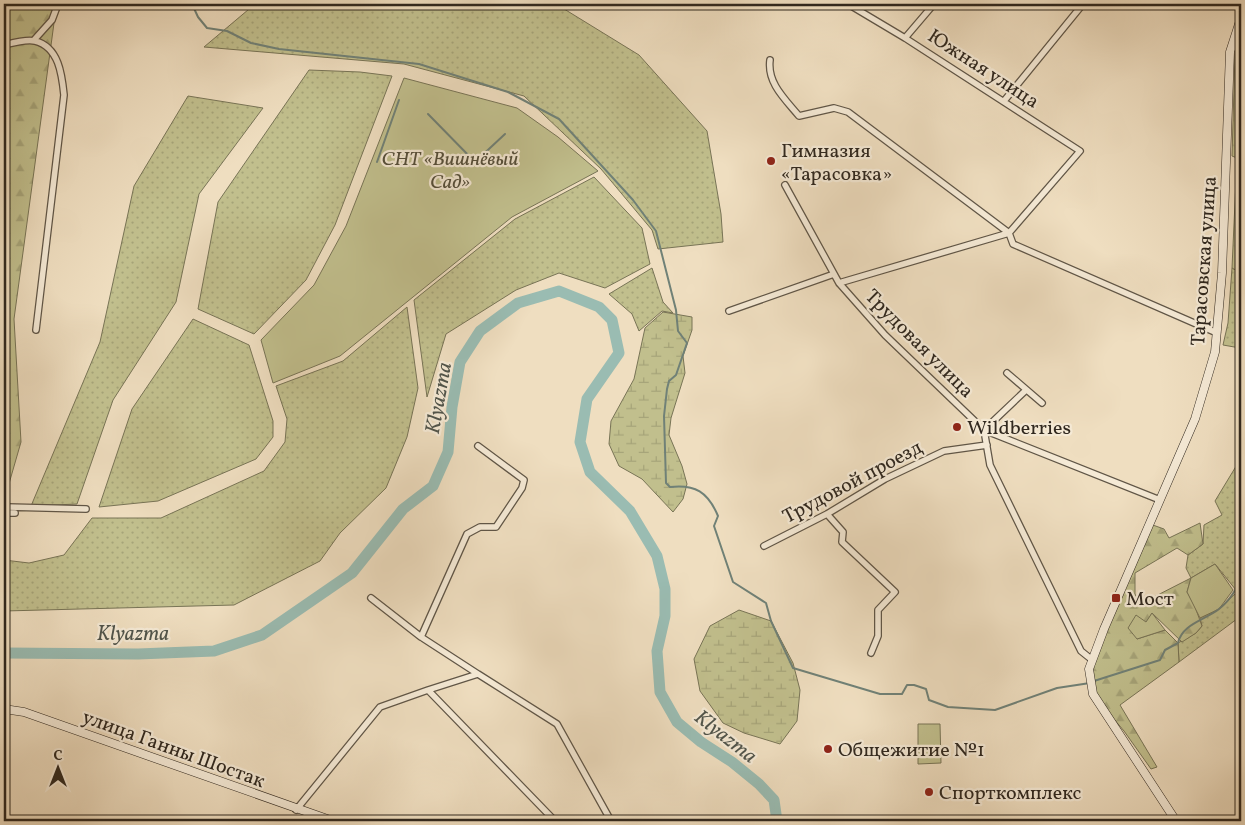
<svg xmlns="http://www.w3.org/2000/svg" width="1245" height="825" font-family="Vollkorn,serif">
  <defs>
    <pattern id="grass-dots" width="8" height="8" patternUnits="userSpaceOnUse" patternTransform="scale(1.25)"><rect width="8" height="8" fill="#c1bf8d"/><path d="M2 2h.1M6 6h.1" fill="none" stroke="#a6a479" stroke-width="1.8" stroke-linecap="round"/></pattern>
    <pattern id="forest-firs" width="22" height="20" patternUnits="userSpaceOnUse" patternTransform="scale(1.25)"><rect width="22" height="20" fill="#c1bf8d"/><path d="M5 1l3.5 6h-7zM16 11l3.5 6h-7z" fill="#a6a479"/></pattern>
    <pattern id="wetland-marsh" width="20" height="14" patternUnits="userSpaceOnUse" patternTransform="scale(1.25)"><rect width="20" height="14" fill="#c1bf8d"/><path d="M1 5h8M5 5V1M11 12h8M15 12V8" fill="none" stroke="#a6a479"/></pattern>
  </defs>
  <rect width="100%" height="100%" fill="#efdec0"/>
  <filter id="stains"><feTurbulence type="fractalNoise" baseFrequency=".004" numOctaves="4"/><feColorMatrix values="0 0 0 0 .2 0 0 0 0 .09 0 0 0 0 .02 0 0 0 .5 -.17"/></filter>
  <radialGradient id="worn" r=".72"><stop offset=".6" stop-color="#630" stop-opacity="0"/><stop offset="1" stop-color="#630" stop-opacity=".3"/></radialGradient>
  <path fill="url(#grass-dots)" stroke="#787456" d="M255 4H556L639 55 707 131 721 214 723 242 658 249 652 230 601 169 524 96 404 64 204 47Z
    M309 70 360 72 392 76 335 225 306 280 254 334 198 309 218 202Z
    M188 96 263 108 199 194 176 302 113 400 77 504 31 506 100 342 134 186Z
    M594 177 642 228 650 264 605 288 559 273 516 290 446 334 427 397 414 300 515 219Z
    M652 268 663 302 673 313 662 311 639 331 632 314 609 294Z
    M1232 268 1241 273V313L1236 311 1238 328 1241 327 1240 348 1223 345 1228 323Z
    M407 307 418 388 407 437 386 488 340 533 320 561 234 605 4 611V560L29 563 64 555 92 518H161L264 471 285 442 287 419 276 386 343 361Z
    M193 319 249 345 273 421V437L256 459 158 501 99 507 132 409Z
    M1241 462V566L1237 575 1236 590 1215 564 1191 578 1186 568 1188 555 1203 544 1204 525 1222 515 1215 501 1238 463Z
    M1236 593 1241 596V616L1179 662 1178 643 1196 633 1202 626 1200 618 1219 609Z"/>
  <path fill="url(#forest-firs)" stroke="#787456" d="M4 4H53L54 23 14 319 21 442 4 501Z
    M1241 33V273L1232 268 1237 158 1232 156 1235 54Z
    M1200 523 1203 544 1188 555 1177 548 1135 573V594L1140 604 1191 578 1187 592 1194 604 1202 626 1196 633 1182 642 1152 613 1137 639 1165 630 1178 643 1179 662 1120 705 1157 767 1151 769 1124 731 1093 694 1091 659 1150 524 1164 529 1169 538Z"/>
  <path fill="url(#wetland-marsh)" stroke="#787456" d="M663 312 692 317V330L683 356 685 373 671 418 669 435 682 466 687 484 683 499 673 512 642 479 619 466 609 444 611 421 634 379 645 328Z
    M739 610 771 621 793 663 800 690 797 721 780 744 744 733 723 723 700 691 694 659 710 626Z"/>
  <path fill="#c1bf8d" stroke="#787456" d="M404 78 517 108 558 137 598 171 512 217 340 356 273 383 261 340 314 285 346 226Z
    M1215 564 1233 590 1219 609 1200 618 1187 592 1191 578Z
    M1152 613 1165 630 1137 639 1128 628 1136 615 1146 622Z
    M918 724H940L941 763 918 764Z"/>
  <g fill="none" stroke-linecap="round" stroke-linejoin="round">
    <path stroke="#708177" stroke-width="2" d="M192 4 198 17 207 28 227 31 251 43 279 49 419 64 508 92 559 119 633 200 656 231 676 310 678 331 687 343 676 375 669 381 667 389 664 416 666 483 670 487C695 484 708 492 718 516L714 526 733 582 766 603 771 621 793 668 880 694H902L907 685H914L926 689 929 700 948 707 995 710 1057 688 1090 683
      M428 114 475 162 505 134
      M377 162 399 100
      M1094 681 1160 660 1165 650 1178 643C1182 624 1205 620 1219 609 1224 605 1231 597 1234 592 1239 585 1238 574 1241 566"/>
    <path stroke="#9abcb2" stroke-width="11" d="M4 653 138 654 214 651 262 635 352 573 403 509 433 486 448 452 452 407 460 362 480 331 518 303 559 291 599 307 612 320 619 353 587 399 580 442 590 472 630 511 657 556 665 589V616L657 651 660 692 677 722 701 742 732 762 759 784 774 800 777 821"/>
    <defs>
      <path id="minor" d="M905 38 934 4
        M34 40 52 20 58 4
        M4 45C12 43 26 39 35 41 59 47 62 75 64 95L36 330
        M770 60C767 83 785 99 799 116L834 108 848 112 1009 233 1013 244 1217 333
        M1004 101 1083 4
        M785 185 839 283 885 335 984 430 990 465 1081 651 1091 659
        M839 283 1009 233 1080 151 905 38 848 4
        M729 311 834 274
        M1007 373 1042 403
        M984 430 1160 500
        M984 430 1025 391
        M478 446 524 480 522 488 496 527H480L467 534 421 637 478 674
        M7 507 86 509
        M4 513H15
        M827 514 843 532 842 542 895 592 878 610V636L871 653
        M764 546 827 514 885 479 944 451 987 445
        M371 598 421 637
        M296 810 380 707 428 690
        M555 821 428 690 478 674 557 724 611 821"/>
      <path id="secondary" d="M4 709 24 712 333 821
        M1176 821 1093 694 1089 669 1104 629 1195 419 1215 352 1222 273 1230 52 1241 18"/>
    </defs>
    <use href="#minor" stroke="#605647" stroke-width="8"/>
    <use href="#secondary" stroke="#30281f" stroke-width="9"/>
    <use href="#minor" stroke="#f5ead6" stroke-width="5.5"/>
    <use href="#secondary" stroke="#f5ead6" stroke-width="8"/>
  </g>
  <g fill="#8f2418" stroke="#f5ead6" stroke-width="2">
    <circle cx="771" cy="161" r="5"/>
    <circle cx="957" cy="427" r="5"/>
    <rect x="1111" y="593" width="10" height="10" rx="2.5"/>
    <circle cx="828" cy="749" r="5"/>
    <circle cx="929" cy="792" r="5"/>
  </g>
  <g text-anchor="middle" stroke-width="4.5" stroke-linejoin="round" paint-order="stroke">
    <g font-size="20" fill="#30281f" stroke="#f5ead6">
      <text transform="translate(984 68) rotate(33)" y="7">Южная улица</text>
      <text transform="translate(1203 261) rotate(-86)" y="7">Тарасовская улица</text>
      <text transform="translate(920 343) rotate(45)" y="7">Трудовая улица</text>
      <text transform="translate(852 481) rotate(-28)" y="7">Трудовой проезд</text>
      <text transform="translate(174 748) rotate(20)" y="7">улица Ганны Шостак</text>
    </g>
    <g font-size="20" fill="#30281f" stroke="#f5ead6" text-anchor="start">
      <text x="781" y="157">Гимназия<tspan x="781" dy="23">«Тарасовка»</tspan></text>
      <text x="967" y="434">Wildberries</text>
      <text x="1126" y="605">Мост</text>
      <text x="838" y="756">Общежитие №1</text>
      <text x="939" y="799">Спорткомплекс</text>
    </g>
    <g font-size="20" font-style="italic" fill="#544e3a" stroke="#f5ead6">
      <text x="450" y="165">СНТ «Вишнёвый<tspan x="450" dy="23">Сад»</tspan></text>
    </g>
    <g font-size="21" font-style="italic" fill="#50544b" stroke="#f5ead6">
      <text transform="translate(438 398) rotate(-80)" y="7">Klyazma</text>
      <text x="133" y="640">Klyazma</text>
      <text transform="translate(726 736) rotate(38)" y="7">Klyazma</text>
    </g>
  </g>
  <rect width="1245" height="825" fill="none" stroke="#efdec0" stroke-width="20"/>
  <rect x="5" y="5" width="1235" height="815" fill="none" stroke="#30281f" stroke-width="2.5"/>
  <rect x="10" y="10" width="1225" height="805" fill="none" stroke="#30281f"/>
  <g transform="translate(58 768)" stroke="#f5ead6" stroke-width="4" paint-order="stroke">
  <path d="M0-4L9 19L0 12L-9 19Z" fill="#30281f"/>
  <text y="-8" font-size="14" font-weight="bold" text-anchor="middle" fill="#30281f">С</text>
  </g>
  <rect width="100%" height="100%" filter="url(#stains)"/>
  <rect width="100%" height="100%" fill="url(#worn)"/>
</svg>
